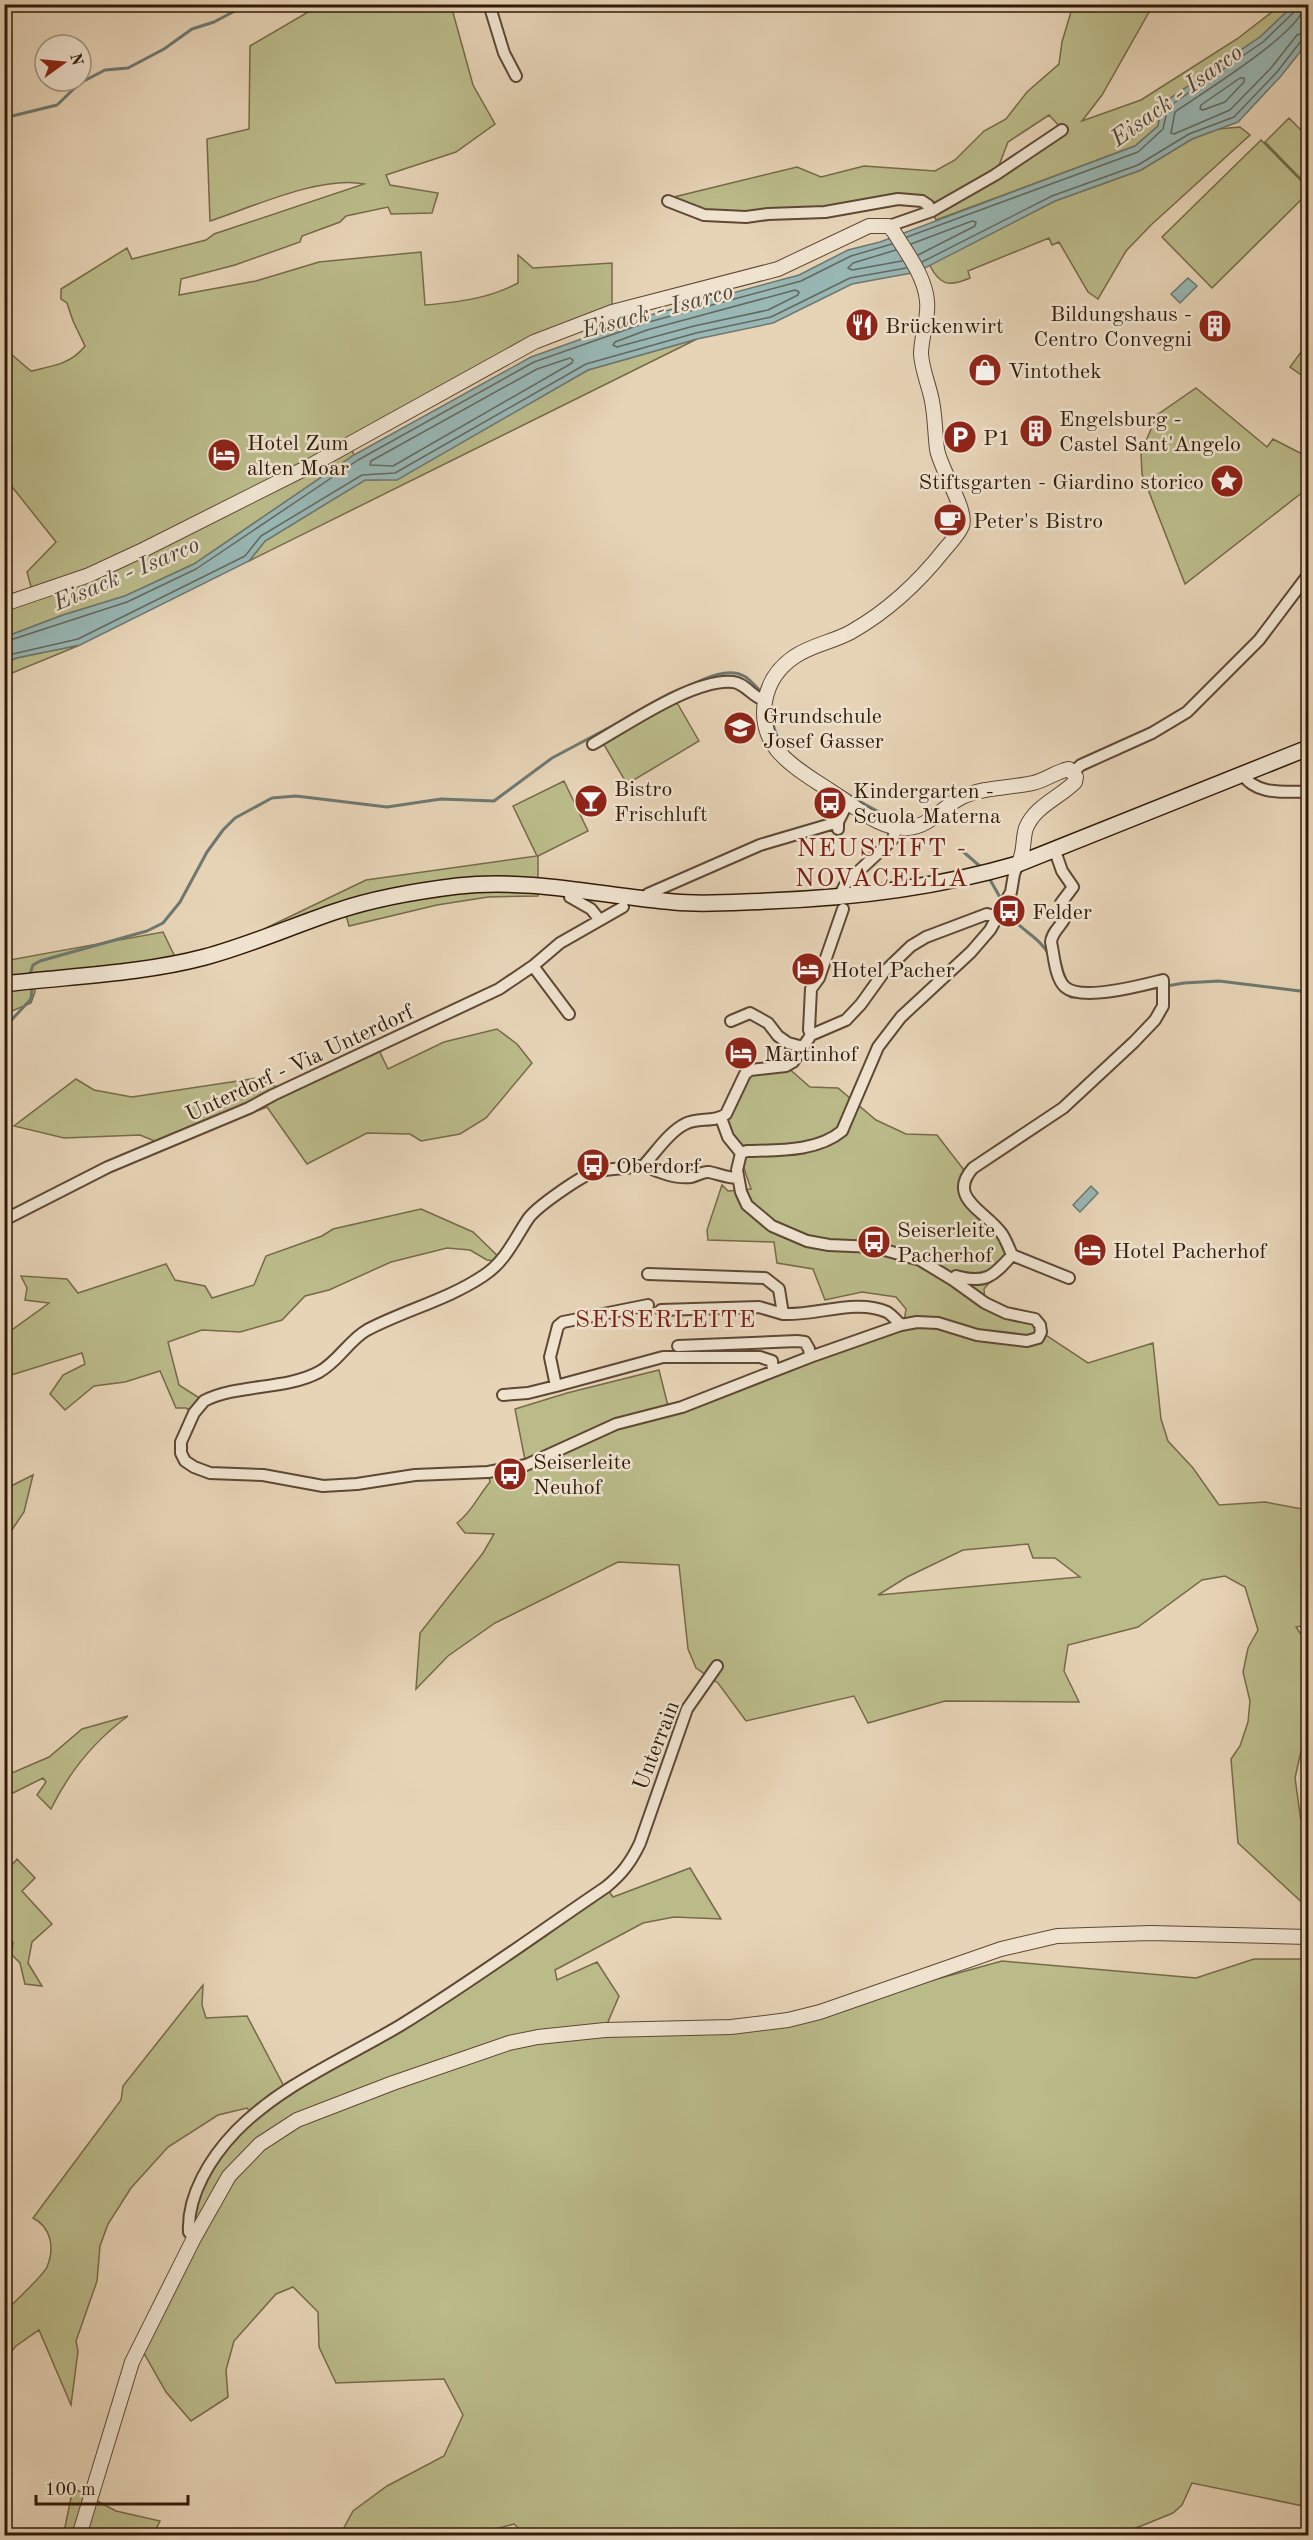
<svg xmlns="http://www.w3.org/2000/svg" width="1313" height="2540" font-family="'Old Standard TT',serif">
  <rect width="100%" height="100%" fill="#e7d4b7"/>
  <filter id="stains"><feTurbulence type="fractalNoise" baseFrequency=".00333" numOctaves="4"/><feColorMatrix values="0 0 0 0 .2 0 0 0 0 .09 0 0 0 0 .02 0 0 0 .5 -.17"/></filter>
  <radialGradient id="worn" r=".72"><stop offset=".6" stop-color="#630" stop-opacity="0"/><stop offset="1" stop-color="#630" stop-opacity=".3"/></radialGradient>
  <path fill="#bbbb8a" stroke="#766a49" stroke-width="1.5" fill-rule="evenodd" d="M315 5H465L452 9 473 85 495 124 456 152 386 175 390 185 438 193 432 213 391 214 388 207 346 216 340 222 302 236 300 242 235 265 181 279 179 295 256 281 319 262 421 252 425 305C458 302 488 299 518 283V255L533 268 612 263V312L575 325 350 446 354 455 194 564 125 596 63 615 5 637V605L33 594 27 572 56 542 5 478V349L31 371C53 366 71 364 85 346L73 321 67 303 61 299V289L127 248 132 259 206 240 214 234 364 184C322 175 252 207 210 221L207 139 249 129 250 46 315 8Z
    M1073 5H1153L1102 95 1082 121 1141 100 1237 39 1281 5H1294L1260 37 1162 104 1158 126 1135 146 936 220 932 211 922 201 768 214 687 210 674 197 797 167 821 177 864 166 935 171 955 160 984 131 1006 119 1027 92 1059 64 1062 42ZM1049 115 1062 129 996 173 1008 142Z
    M1289 118 1308 137V186L1265 142Z
    M1240 127 1250 135 1151 225 1126 251 1098 299 1088 292 1059 242 1052 245 1049 238 968 271 970 278C949 287 940 286 929 264L1055 201 1141 170 1192 139 1218 129Z
    M1261 140 1308 188V193L1212 288 1162 237Z
    M697 339 249 561 265 541 365 480 397 479 588 370Z
    M1304 348 1308 351 1307 379 1290 367Z
    M1196 388 1267 447 1273 439 1308 457V488L1185 584 1142 474 1141 453 1157 415Z
    M80 645 5 676V663L16 658Z
    M676 701 699 741 627 784 603 743Z
    M564 781 588 831 538 856V896L488 897 437 905 349 926 343 904 265 933 264 929 366 880 537 856 513 806Z
    M163 932 175 957 33 981 35 992 31 1003 5 1014 4 961Z
    M497 1029 517 1044 532 1063 486 1118 460 1134 421 1141 410 1134 367 1133 307 1164 267 1107 169 1147 140 1135 64 1138 14 1126 76 1079 94 1090 132 1097 257 1078 279 1088 376 1044 388 1069 444 1042Z
    M786 1066 810 1087 838 1088 876 1120 906 1134 937 1135 967 1174 963 1185 1012 1255 984 1289 985 1303 1029 1317 1041 1332 1088 1363 1153 1343 1161 1419 1168 1441 1193 1468 1219 1505 1265 1502 1308 1510V1625L1296 1627 1308 1645 1307 1667 1308 1720 1295 1778 1301 1821 1308 1835V1908L1238 1843 1231 1759 1240 1746 1248 1722 1250 1701 1243 1672 1248 1648 1258 1630 1245 1587 1225 1576 1202 1580 1138 1627 1068 1645 1064 1671 1079 1702 945 1701 868 1723 854 1696 746 1721 718 1683 696 1668 688 1649 679 1565 618 1562 495 1623 448 1656 416 1689 420 1633 483 1553 494 1534 465 1533 457 1523C472 1512 478 1496 490 1482L488 1472 526 1465 515 1409 567 1393 659 1370 669 1410 903 1329 906 1309 896 1297 862 1292 825 1300 813 1269 777 1263 774 1242 708 1240 707 1230 722 1185 728 1191 751 1189 726 1114 745 1074ZM1028 1544 1033 1558H1055L1080 1577 878 1595 907 1577 963 1550Z
    M421 1209 473 1232 504 1262 487 1260 470 1250 447 1248 391 1262 329 1290 305 1296 282 1320 240 1332 202 1330 168 1342 179 1385 204 1401 194 1413 186 1408H176L160 1371 125 1382 94 1386 65 1410 50 1394 63 1375 85 1364 82 1353 5 1377V1335L49 1303 25 1300 27 1288 21 1276 67 1279 78 1293 166 1264 175 1280 205 1286 212 1298 254 1285 266 1256 322 1236 333 1229Z
    M33 1475 24 1512 5 1540V1489Z
    M128 1716C94 1741 70 1770 51 1809L37 1795 46 1782 43 1778 5 1797V1770L12 1773 49 1757 82 1729Z
    M17 1859 35 1878 22 1891 52 1924 32 1942 28 1963 42 1986 25 1984 20 1963 12 1955 13 1942 5 1936V1873Z
    M690 1868 721 1919 674 1917 643 1923 555 1970 557 1980 597 1962 619 1996 605 2029 788 2020 1002 1961 1196 1978 1254 1959H1308V2507L1192 2483 1182 2505 1173 2513 1119 2535 527 2536 514 2524 473 2535H340L353 2511 387 2486 444 2456 463 2415 444 2379 336 2383 319 2347 318 2312 293 2287 276 2294 234 2341 226 2370 228 2397 191 2421 166 2392 137 2341 186 2243V2219L191 2195 217 2144 251 2113 247 2108 218 2115 168 2147 131 2188 108 2224 100 2246 97 2281 76 2341 78 2351 71 2405 39 2330 16 2346 5 2359V2312C14 2302 42 2277 47 2267 55 2248 51 2227 33 2218L121 2100 123 2086 203 1985 202 2005 206 2018 247 2016 287 2092 606 1887 613 1897Z
    M73 2488 116 2511 160 2521 153 2535 68 2536 64 2532Z"/>
  <path fill="#98b7b5" stroke="#6e7870" stroke-width="1.5" d="M1294 5H1308V42L1281 76 1238 122 1192 139 1141 170 1055 201 917 272 852 284 773 323 697 339 588 370 397 480H365L265 541 249 561 80 645 16 658 5 663V637L63 615 125 596 194 564 354 455 531 357 643 317 799 275 848 250 880 242 1135 146 1158 126 1162 104 1260 37Z
    M1188 278 1197 286 1180 303 1171 294Z
    M1091 1186 1098 1193 1080 1212 1073 1205Z"/>
  <g fill="none" stroke-linecap="round" stroke-linejoin="round">
    <path stroke="#64685e" stroke-width="1.5" d="M1305 4C1303 32 1200 94 1175 112L1171 133 1174 134 1230 110 1271 68 1297 35 1308 31
      M1240 78H1244V82L1225 102 1203 110 1200 109 1201 105Z
      M907 237 1138 152 1163 129 1168 107 1263 42 1295 11 1297 4
      M911 244 972 221 976 222 975 226 918 255
      M896 250 853 263 848 268 852 270 902 261
      M922 262 1052 196 1138 165 1189 134 1234 117 1277 72 1301 41 1308 39
      M795 290 799 292 798 295 768 310 694 326 617 347 613 345 615 342 647 330Z
      M570 358 573 360 572 363 393 466 370 465 371 461 537 369Z
      M4 642 127 602 196 569 358 460 534 362 645 323 801 281 851 256 892 244
      M4 656 78 639 245 556 261 536 362 475 395 473 586 364 696 333 771 317 850 278 906 268"/>
    <path stroke="#6e7870" stroke-width="3" d="M4 118 57 105 80 83 105 70 128 68 164 49 192 29 214 22 248 4
      M689 686C704 679 727 667 744 676 750 679 756 687 761 692
      M772 719C774 730 778 741 785 749 804 769 875 814 901 821
      M959 848 982 868
      M988 876 1002 901
      M1005 907C1015 929 1039 935 1049 955
      M30 974 33 965 40 961 147 931 163 923 180 902 207 852 223 830 235 818 272 798 296 796 387 807 441 799 494 801 552 758 616 724
      M1062 991 1071 997H1081
      M1138 991 1184 983 1219 981 1308 992
      M4 1028 31 999 32 988"/>
    <defs>
      <path id="minor" d="M489 4 504 53 516 76
        M668 201 704 215 746 217 768 214 825 212 898 199 922 201 928 205 932 211
        M889 226 932 211 995 175 1062 130
        M593 744C627 725 694 678 733 682 745 683 752 697 764 700
        M1073 772 1081 765 1152 733 1187 712 1259 640 1308 575
        M1243 775C1257 796 1286 791 1308 792
        M838 829V822L848 802
        M570 889V897L591 909 599 919
        M842 891 846 883 893 839 896 826
        M648 894 760 845 838 822
        M533 966 569 1014
        M731 1021 750 1013 768 1023 778 1036 788 1043 803 1047
        M811 1035 809 1030 811 989 819 978 843 909
        M721 1118 728 1137 741 1153
        M741 1153 737 1170 741 1192 747 1205 772 1226 807 1241 829 1245 874 1247 920 1260 953 1280 985 1303 1006 1313 1035 1319 1040 1325 1041 1332 1038 1338 1027 1341 977 1335 938 1323 917 1322 901 1325 810 1357 682 1407 616 1424 526 1465 488 1472 415 1475 357 1484 323 1486 263 1475 210 1473 194 1467 185 1461 181 1453V1442L194 1413 204 1401C236 1384 286 1390 319 1372 338 1362 349 1340 367 1330 405 1310 447 1300 483 1276 505 1262 514 1240 528 1219 536 1207 581 1176 594 1172 611 1168 628 1169 644 1165 656 1152 669 1132 685 1124 698 1117 714 1123 726 1114L745 1074 750 1070 786 1066 793 1062 811 1035 846 1020 861 1004 884 972 911 946 926 937 987 914 999 917
        M741 1153 747 1151C777 1150 817 1152 842 1131L878 1047 901 1017 971 952 990 930 1011 892 1014 874 1018 864
        M644 1165C657 1172 676 1179 691 1177 697 1176 703 1171 709 1172 719 1174 727 1178 738 1178
        M4 1220 108 1167 249 1108 273 1095 499 989 533 966 560 943 623 907
        M1012 1255C1009 1248 1006 1240 1002 1234 986 1211 946 1198 973 1168L1063 1108 1134 1042 1155 1020 1163 1006V980C1143 985 1082 1002 1065 987 1055 978 1054 955 1051 942 1052 930 1065 924 1067 912L1061 903 1073 887 1062 871 1055 851
        M648 1274 765 1278 779 1289 783 1314 759 1307 661 1310
        M953 1280 956 1276C985 1284 993 1277 1012 1255L1069 1278
        M648 1305 563 1322 558 1326 550 1357 556 1386 663 1357H760L772 1361 773 1371
        M783 1314C816 1316 856 1298 887 1312 892 1315 897 1321 901 1325
        M678 1346 797 1341 805 1342 809 1349 810 1357
        M503 1395 528 1393 556 1386
        M194 2238 189 2232C187 2195 211 2157 236 2131 282 2084 346 2058 401 2025 471 1982 538 1933 606 1887 622 1874 631 1862 640 1843L687 1709 717 1666"/>
      <path id="tertiary" d="M4 604 89 575 145 549 308 467 534 342 612 312 778 269 869 226H889L894 232C906 252 925 276 927 301 929 319 921 336 921 354 922 370 929 385 932 401 935 416 935 433 937 449 940 469 968 510 962 526 958 535 951 542 945 549 919 582 888 611 851 632 833 642 811 645 794 657 763 678 754 720 777 750 792 768 816 781 835 794 857 808 881 830 908 828 931 826 943 806 962 797 984 787 1010 788 1033 783 1046 780 1057 771 1069 769L1076 777 1075 782C1059 798 1035 806 1026 828 1022 841 1025 853 1018 864
        M79 2536 132 2362 194 2238 229 2176 260 2144 297 2120 393 2083 509 2043 538 2037 605 2030 731 2027 788 2020 820 2012 1001 1949 1057 1936 1151 1933 1308 1937"/>
      <path id="secondary" d="M4 984C69 976 141 974 205 957 250 945 292 926 337 911 375 898 417 891 458 886 531 878 602 896 674 902 705 905 737 902 768 901 853 898 936 888 1018 864L1308 748"/>
    </defs>
    <use href="#minor" stroke="#5e4834" stroke-width="14"/>
    <use href="#tertiary" stroke="#5e4834" stroke-width="16"/>
    <use href="#secondary" stroke="#301a08" stroke-width="18"/>
    <use href="#minor" stroke="#efe3d0" stroke-width="10"/>
    <use href="#tertiary" stroke="#efe3d0" stroke-width="14"/>
    <use href="#secondary" stroke="#efe3d0" stroke-width="15"/>
  </g>
  <defs>
    <symbol id="restaurant-disc" viewBox="-11 -11 22 22"><circle r="9.5" fill="#8f2418" stroke="#efe3d0"/><path d="M-5-6h1v4h1v-4h1v4h1v-4h1v5L-1.5 .5V6h-2V.5L-5-1ZM5-6V6H3V1.5H1.5Q1.5-4 5-6Z" fill="#fff"/></symbol>
    <symbol id="building-disc" viewBox="-11 -11 22 22"><circle r="9.5" fill="#8f2418" stroke="#efe3d0"/><path d="M-4-6H4V6H1V3H-1V6H-4ZM-2.5-4.3h1.7v1.8h-1.7ZM.8-4.3h1.7v1.8H.8ZM-2.5-1h1.7V.8h-1.7ZM.8-1h1.7V.8H.8Z" fill="#fff"/></symbol>
    <symbol id="shop-disc" viewBox="-11 -11 22 22"><circle r="9.5" fill="#8f2418" stroke="#efe3d0"/><path d="M-5-2.5h2.3a2.7 3.5 0 0 1 5.4 0H5L5.5 6h-11ZM-1.5-2.5h3a1.5 2.3 0 0 0-3 0Z" fill="#fff"/></symbol>
    <symbol id="parking-disc" viewBox="-11 -11 22 22"><circle r="9.5" fill="#8f2418" stroke="#efe3d0"/><path d="M-3.5-5.5H1a3.5 3.5 0 0 1 0 7H-1V5.5H-3.5ZM-1-3.4V-.6H.8a1.4 1.4 0 0 0 0-2.8Z" fill="#fff"/></symbol>
    <symbol id="hotel-disc" viewBox="-11 -11 22 22"><circle r="9.5" fill="#8f2418" stroke="#efe3d0"/><path d="M-6-4.5h1.5V1H6V5H4.5V3h-9V5H-6ZM-4 0a1.8 1.8 0 1 1 3.6 0ZM.5 0V-2.5h3Q6-2.5 6 0Z" fill="#fff"/></symbol>
    <symbol id="sight-disc" viewBox="-11 -11 22 22"><circle r="9.5" fill="#8f2418" stroke="#efe3d0"/><path d="M0-6L1.8-2.2L6-1.7L2.9 1.2L3.7 5.4L0 3.3L-3.7 5.4L-2.9 1.2L-6-1.7L-1.8-2.2Z" fill="#fff"/></symbol>
    <symbol id="cafe-disc" viewBox="-11 -11 22 22"><circle r="9.5" fill="#8f2418" stroke="#efe3d0"/><path d="M-5.5-4.5H6V0H3Q3 3.5 0 3.5H-2.5Q-5.5 3.5-5.5 0ZM3-3.2v2h1.7v-2ZM-6 4.5H4V6H-6Z" fill="#fff"/></symbol>
    <symbol id="school-disc" viewBox="-11 -11 22 22"><circle r="9.5" fill="#8f2418" stroke="#efe3d0"/><path d="M0-5L7-2L0 1L-7-2ZM-4 1L0 2.5L4 1V4Q0 6-4 4Z" fill="#fff"/></symbol>
    <symbol id="bar-disc" viewBox="-11 -11 22 22"><circle r="9.5" fill="#8f2418" stroke="#efe3d0"/><path d="M-6-5H6L.8 .8V4.5H3.5V6h-7V4.5H-.8V.8Z" fill="#fff"/></symbol>
    <symbol id="bus-disc" viewBox="-11 -11 22 22"><circle r="9.5" fill="#8f2418" stroke="#efe3d0"/><path d="M-5-6H5V4H4V6H2V4H-2V6H-4V4H-5ZM-3.5-4V0h7V-4ZM-3.5 1.2v1.5H-2V1.2ZM2 1.2v1.5H3.5V1.2Z" fill="#fff"/></symbol>
  </defs>
  <g fill-rule="evenodd">
    <use href="#restaurant-disc" x="843" y="306" width="38" height="38"/>
    <use href="#building-disc" x="1196" y="307" width="38" height="38"/>
    <use href="#shop-disc" x="966" y="351" width="38" height="38"/>
    <use href="#building-disc" x="1017" y="412" width="38" height="38"/>
    <use href="#parking-disc" x="941" y="418" width="38" height="38"/>
    <use href="#hotel-disc" x="205" y="436" width="38" height="38"/>
    <use href="#sight-disc" x="1208" y="462" width="38" height="38"/>
    <use href="#cafe-disc" x="931" y="501" width="38" height="38"/>
    <use href="#school-disc" x="721" y="709" width="38" height="38"/>
    <use href="#bar-disc" x="572" y="782" width="38" height="38"/>
    <use href="#bus-disc" x="811" y="784" width="38" height="38"/>
    <use href="#bus-disc" x="990" y="892" width="38" height="38"/>
    <use href="#hotel-disc" x="789" y="950" width="38" height="38"/>
    <use href="#hotel-disc" x="722" y="1034" width="38" height="38"/>
    <use href="#bus-disc" x="574" y="1146" width="38" height="38"/>
    <use href="#bus-disc" x="855" y="1223" width="38" height="38"/>
    <use href="#hotel-disc" x="1071" y="1231" width="38" height="38"/>
    <use href="#bus-disc" x="491" y="1455" width="38" height="38"/>
  </g>
  <g text-anchor="middle" stroke-width="5" stroke-linejoin="round" paint-order="stroke">
    <g font-size="22" fill="#301a08" stroke="#efe3d0" text-anchor="start">
      <text x="1192" y="321" text-anchor="end">Bildungshaus -<tspan x="1192" dy="25">Centro Convegni</tspan></text>
      <text x="885" y="333">Brückenwirt</text>
      <text x="1008" y="378">Vintothek</text>
      <text x="1059" y="426">Engelsburg -<tspan x="1059" dy="25">Castel Sant'Angelo</tspan></text>
      <text x="983" y="445">P1</text>
      <text x="247" y="450">Hotel Zum<tspan x="247" dy="25">alten Moar</tspan></text>
      <text x="1204" y="489" text-anchor="end">Stiftsgarten - Giardino storico</text>
      <text x="973" y="528">Peter's Bistro</text>
      <text x="763" y="723">Grundschule<tspan x="763" dy="25">Josef Gasser</tspan></text>
      <text x="614" y="796">Bistro<tspan x="614" dy="25">Frischluft</tspan></text>
      <text x="853" y="798">Kindergarten -<tspan x="853" dy="25">Scuola Materna</tspan></text>
      <text x="1032" y="919">Felder</text>
      <text x="831" y="977">Hotel Pacher</text>
      <text x="764" y="1061">Martinhof</text>
      <text x="616" y="1173">Oberdorf</text>
      <text x="897" y="1237">Seiserleite<tspan x="897" dy="25">Pacherhof</tspan></text>
      <text x="1113" y="1258">Hotel Pacherhof</text>
      <text x="533" y="1469">Seiserleite<tspan x="533" dy="25">Neuhof</tspan></text>
    </g>
    <g font-size="22" fill="#301a08" stroke="#efe3d0">
      <text transform="translate(299 1062) rotate(-25)" y="8">Unterdorf - Via Unterdorf</text>
      <text transform="translate(655 1745) rotate(-69)" y="8">Unterrain</text>
    </g>
    <g font-size="24" font-style="italic" fill="#4f493c" stroke="#efe3d0">
      <text transform="translate(1176 95) rotate(-36)" y="8">Eisack - Isarco</text>
      <text transform="translate(657 310) rotate(-15)" y="8">Eisack - Isarco</text>
      <text transform="translate(126 573) rotate(-23)" y="8">Eisack - Isarco</text>
    </g>
    <g font-size="24" letter-spacing="1.5" fill="#7a1f14" stroke="#efe3d0">
      <text x="666" y="1327">SEISERLEITE</text>
    </g>
    <g font-size="26" letter-spacing="1.5" fill="#7a1f14" stroke="#efe3d0">
      <text x="882" y="856">NEUSTIFT -<tspan x="882" dy="30">NOVACELLA</tspan></text>
    </g>
  </g>
  <rect width="1313" height="2540" fill="none" stroke="#e7d4b7" stroke-width="24"/>
  <rect x="6" y="6" width="1301" height="2528" fill="none" stroke="#301a08" stroke-width="3"/>
  <rect x="12" y="12" width="1289" height="2516" fill="none" stroke="#301a08" stroke-width="1.5"/>
  <g transform="translate(63 63) rotate(75)"><circle r="28" fill="#efe3d0" stroke="#a39380" stroke-width="1.5"/>
  <path d="M0-4.5L10 22L0 15L-10 22Z" fill="#8f2418"/>
  <text y="-9" font-size="16" font-weight="bold" text-anchor="middle" fill="#301a08">N</text>
  </g>
  <path d="M36 2495v9h152v-9" fill="none" stroke="#301a08" stroke-width="3"/>
  <text x="45" y="2495" font-size="18" fill="#301a08" stroke="#efe3d0" stroke-width="4.5" paint-order="stroke">100 m</text>
  <rect width="100%" height="100%" filter="url(#stains)"/>
  <rect width="100%" height="100%" fill="url(#worn)"/>
</svg>
